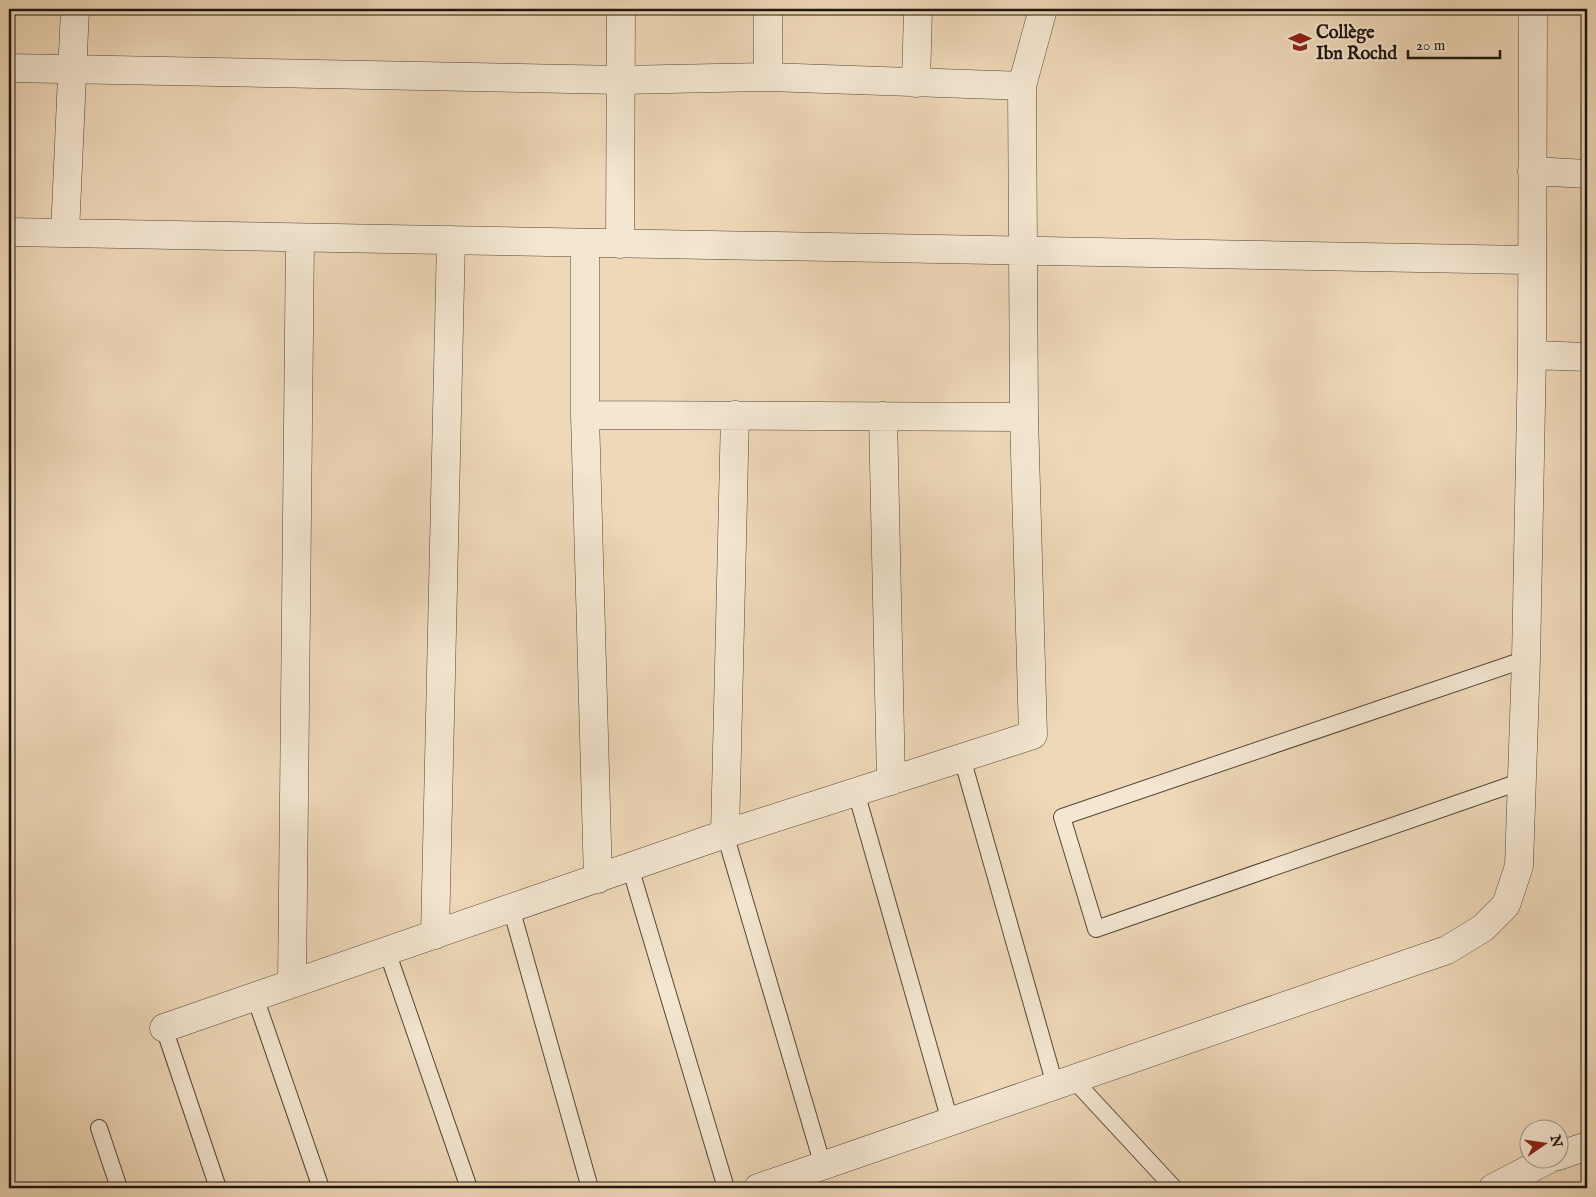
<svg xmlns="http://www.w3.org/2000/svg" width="1596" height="1197" font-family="'IM FELL English',serif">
  <rect width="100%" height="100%" fill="#eed8b8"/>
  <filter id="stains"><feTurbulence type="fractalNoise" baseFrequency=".004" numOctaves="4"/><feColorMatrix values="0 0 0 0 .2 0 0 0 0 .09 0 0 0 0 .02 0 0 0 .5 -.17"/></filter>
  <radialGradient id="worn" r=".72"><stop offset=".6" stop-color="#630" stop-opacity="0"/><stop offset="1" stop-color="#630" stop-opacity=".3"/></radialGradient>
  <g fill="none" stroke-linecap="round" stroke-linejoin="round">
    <defs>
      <path id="lane" d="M962 758 1055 1085
        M1522 781 1096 929 1062 817 1526 659
        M856 792 950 1121
        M725 834 823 1166
        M630 867 726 1188
        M511 908 590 1188
        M387 951 469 1188
        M255 997 321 1188
        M164 1028 218 1188
        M1073 1079 1174 1188
        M99 1128 119 1188"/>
      <path id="street" d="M9 68 621 80 768 77 1022 86
        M768 77V9
        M916 83 918 9
        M1532 171 1587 174
        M9 232 1532 260
        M65 233 75 9
        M585 243V415L598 879
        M620 244 621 9
        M1532 355 1587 357
        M585 415 1024 417
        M883 416 891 781
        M725 834 735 415
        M435 935 451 240
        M292 984 300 238
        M164 1028 725 834 1033 735 1024 417 1022 86 1043 9
        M1558 1156 1587 1146
        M758 1188 1447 950 1483 928 1506 905 1519 866 1526 659 1532 355 1533 9
        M1493 1188 1547 1160"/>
    </defs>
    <use href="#lane" stroke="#534638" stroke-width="18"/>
    <use href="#street" stroke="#534638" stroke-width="29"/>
    <use href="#lane" stroke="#f4e6d1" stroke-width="16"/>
    <use href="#street" stroke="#f4e6d1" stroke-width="28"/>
  </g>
  <defs>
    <symbol id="university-bare" viewBox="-9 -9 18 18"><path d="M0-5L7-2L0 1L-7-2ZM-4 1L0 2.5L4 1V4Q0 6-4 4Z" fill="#8f2418" stroke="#f4e6d1" stroke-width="2.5" paint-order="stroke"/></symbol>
  </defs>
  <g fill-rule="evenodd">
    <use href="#university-bare" x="1284" y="26" width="32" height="32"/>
  </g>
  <g text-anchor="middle" stroke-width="4" stroke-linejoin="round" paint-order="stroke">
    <g font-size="18" font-weight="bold" fill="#1f150e" stroke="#f4e6d1" text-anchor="start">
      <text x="1316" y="38">Collège<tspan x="1316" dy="21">Ibn Rochd</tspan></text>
    </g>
  </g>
  <rect width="1596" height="1197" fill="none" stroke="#eed8b8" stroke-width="30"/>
  <rect x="10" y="10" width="1576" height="1177" fill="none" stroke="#1f150e" stroke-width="2.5"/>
  <rect x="15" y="15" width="1566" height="1167" fill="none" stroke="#1f150e"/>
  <g transform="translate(1544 1144) rotate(77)"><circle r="24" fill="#f4e6d1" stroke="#9f9283"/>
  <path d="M0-4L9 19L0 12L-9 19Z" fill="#8f2418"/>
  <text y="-8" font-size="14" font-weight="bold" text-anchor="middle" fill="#1f150e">N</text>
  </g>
  <path d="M1408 50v8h92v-8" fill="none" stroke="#1f150e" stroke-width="2.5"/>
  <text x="1416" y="50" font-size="15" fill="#1f150e" stroke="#f4e6d1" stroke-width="4" paint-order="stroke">20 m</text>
  <rect width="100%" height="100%" filter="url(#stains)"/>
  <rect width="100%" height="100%" fill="url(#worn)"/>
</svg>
